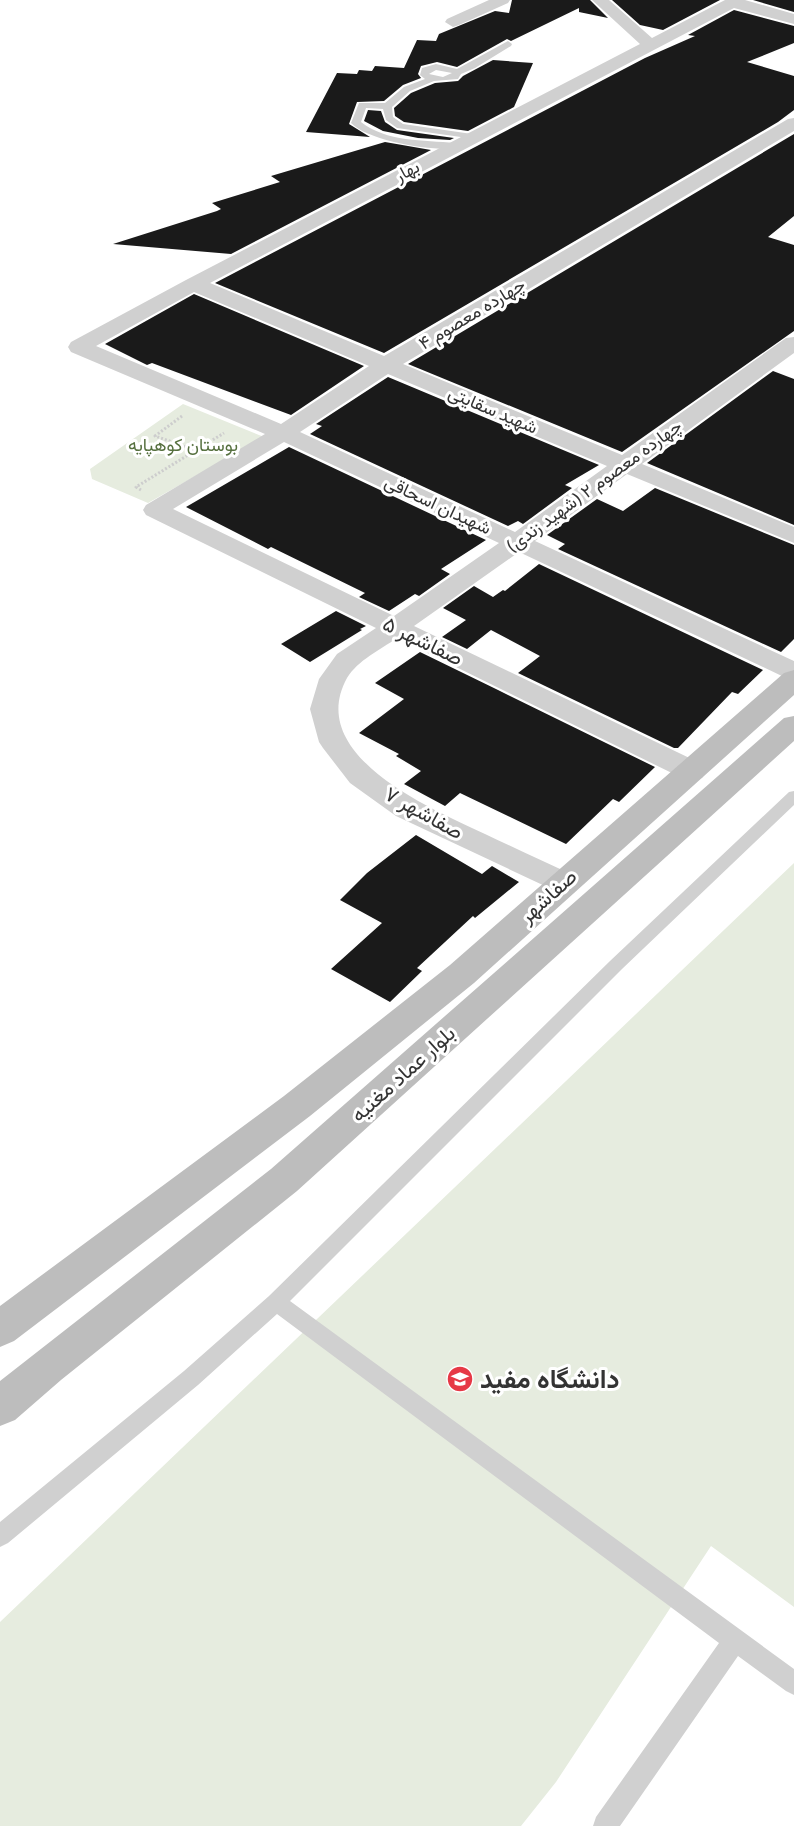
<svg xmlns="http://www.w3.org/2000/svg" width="794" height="1826" font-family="Overpass,Vazirmatn,sans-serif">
  <rect width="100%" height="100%" fill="#fff"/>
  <path fill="#e6ecdf" d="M183 404 264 437 148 503 92 479 90 469Z
    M794 863V1607L711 1546 556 1782 521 1826H0V1622Z"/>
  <path fill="#1a1a1a" d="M512 0H590L608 18 579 12V8L511 41 507 39 457 67 437 62 421 66 418 74 421 78 403 85 384 101 357 102 349 124 370 137 306 132 337 73 357 74 359 70 372 71 375 66 404 68 417 40 436 41 439 34 495 11 509 13Z
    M612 0H720L663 30 640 25Z
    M753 0H794V12Z
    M734 10 794 26V43L747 62 794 76V110L778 122 384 353 215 283 645 58 695 36 688 35Z
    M493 60 533 63 514 107 468 131 404 122 395 116 394 108 411 93 435 83 458 81 463 76Z
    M368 110 381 111 385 122 397 130 454 138 450 140 418 138 383 131 364 121Z
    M794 134V216L768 237 794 245V331L622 452 408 364Z
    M385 142 431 150 231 254 113 244 217 211 221 209 212 203 280 182 271 176Z
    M194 294 364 366 291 415 152 363 147 365 105 344Z
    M773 371 794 379V525L647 463Z
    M388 377 599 465 565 485 572 488 523 524 518 521 508 526 310 434 322 426 316 424Z
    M289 447 486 540 441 569 450 574 419 596 415 594 389 611 359 597 365 593 271 547 268 549 186 507Z
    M655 488 794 545V639L781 652 558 549 565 544 547 535 597 499 623 511Z
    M539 564 763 670 738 694 732 692 678 748H674L518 673 540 656 491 630 467 649 442 637 466 620 443 608 474 586 493 597 503 590 505 591Z
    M336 611 366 626 360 629 362 630 310 662 281 644Z
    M420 652 498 690 655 767 619 802 613 799 566 844 460 793 445 806 404 784 421 771 396 756 399 754 359 733 404 699 375 683Z
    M416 835 482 874 492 866 519 882 475 918 473 916 417 968 422 971 390 1002 331 969 382 923 340 900 367 873Z"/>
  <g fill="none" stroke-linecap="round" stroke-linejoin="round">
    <path stroke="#cdcdcd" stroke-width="3" stroke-dasharray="2 2" stroke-linecap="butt" d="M182 416 155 436 195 450
      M141 490 136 487 224 433"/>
    <path fill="#d0d0d0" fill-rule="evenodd" d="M508 41 512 44 511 46 475 68 461 74 458 79 434 81 410 91 392 107 393 117 403 124 472 134 475 135V139L397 128 386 120 383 109 366 108 361 122C386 142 424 140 455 143L460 146 458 148C434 152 368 141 351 123L359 103H385L404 87 425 79 420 75 422 68 436 64 457 69ZM436 70 452 73 443 77 429 74Z
      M794 791V805L622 969 290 1301 794 1669V1695L786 1691 738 1656 620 1826H593L596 1817 719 1643 277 1314 198 1385 8 1543 0 1547V1522L184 1371 269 1296 610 961 789 792Z"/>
    <path fill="#d0d0d0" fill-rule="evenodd" d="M489 0H510L508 3 459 25 453 27 445 22 447 19Z
      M592 0H609L652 38 725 0H745L794 14V24L734 8 210 283 384 356 788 119 794 118V131L403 364 622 455 786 338 794 337V353L642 464 794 527V543L627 474 535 541 794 661V679L784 677 519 552 414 626 702 764 707 771 702 778 692 780 682 778 397 638C380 650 358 660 347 678 304 756 434 810 485 834 515 848 544 862 573 875L577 883 573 891 562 894 396 816 350 783 323 748 319 742 310 709 319 679 337 654 376 628 146 515 143 510 146 505 265 434 71 352 68 347 71 342 186 280 640 44ZM194 292 369 366 281 424 96 346ZM388 374 607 466 515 532 300 432ZM284 442 499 543 394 616 173 509Z"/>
    <path fill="#bdbdbd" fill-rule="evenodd" d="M794 670V695L474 983 310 1116 14 1341 0 1347V1306L284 1096 450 965 784 673Z
      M794 716V741L297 1191 61 1380 15 1420 0 1426V1381L271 1169 784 718Z"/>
  </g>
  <defs>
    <symbol id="university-disc" viewBox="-11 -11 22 22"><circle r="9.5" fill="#e63946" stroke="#fff"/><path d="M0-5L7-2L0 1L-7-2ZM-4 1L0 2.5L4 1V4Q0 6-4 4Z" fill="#fff"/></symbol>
  </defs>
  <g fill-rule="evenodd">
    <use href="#university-disc" x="445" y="1364" width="30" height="30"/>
  </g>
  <g text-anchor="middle" stroke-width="6" stroke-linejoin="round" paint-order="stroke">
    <g font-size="18" fill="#333" stroke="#fff">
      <text transform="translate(407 171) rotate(-28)" y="6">بهار</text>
      <text transform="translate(472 314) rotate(-31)" y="6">چهارده معصوم ۴</text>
      <text transform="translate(493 410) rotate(23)" y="6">شهید سقایتی</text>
      <text transform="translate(594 486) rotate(-36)" y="6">چهارده معصوم ۲ (شهید زندی)</text>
      <text transform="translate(438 505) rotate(25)" y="6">شهیدان اسحاقی</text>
    </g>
    <g font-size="18" fill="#56703f" stroke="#fff">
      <text x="183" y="451">بوستان کوهپایه</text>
    </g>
    <g font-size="21" fill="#333" stroke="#fff">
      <text transform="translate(423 641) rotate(26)" y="7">صفاشهر ۵</text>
      <text transform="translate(424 813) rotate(29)" y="7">صفاشهر ۷</text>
      <text transform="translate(548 896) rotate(-42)" y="7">صفاشهر</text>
      <text transform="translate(403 1074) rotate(-42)" y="7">بلوار عماد مغنیه</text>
    </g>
    <g font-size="26" font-weight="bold" fill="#333" stroke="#fff" text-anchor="start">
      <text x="480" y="1388">دانشگاه مفید</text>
    </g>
  </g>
</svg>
